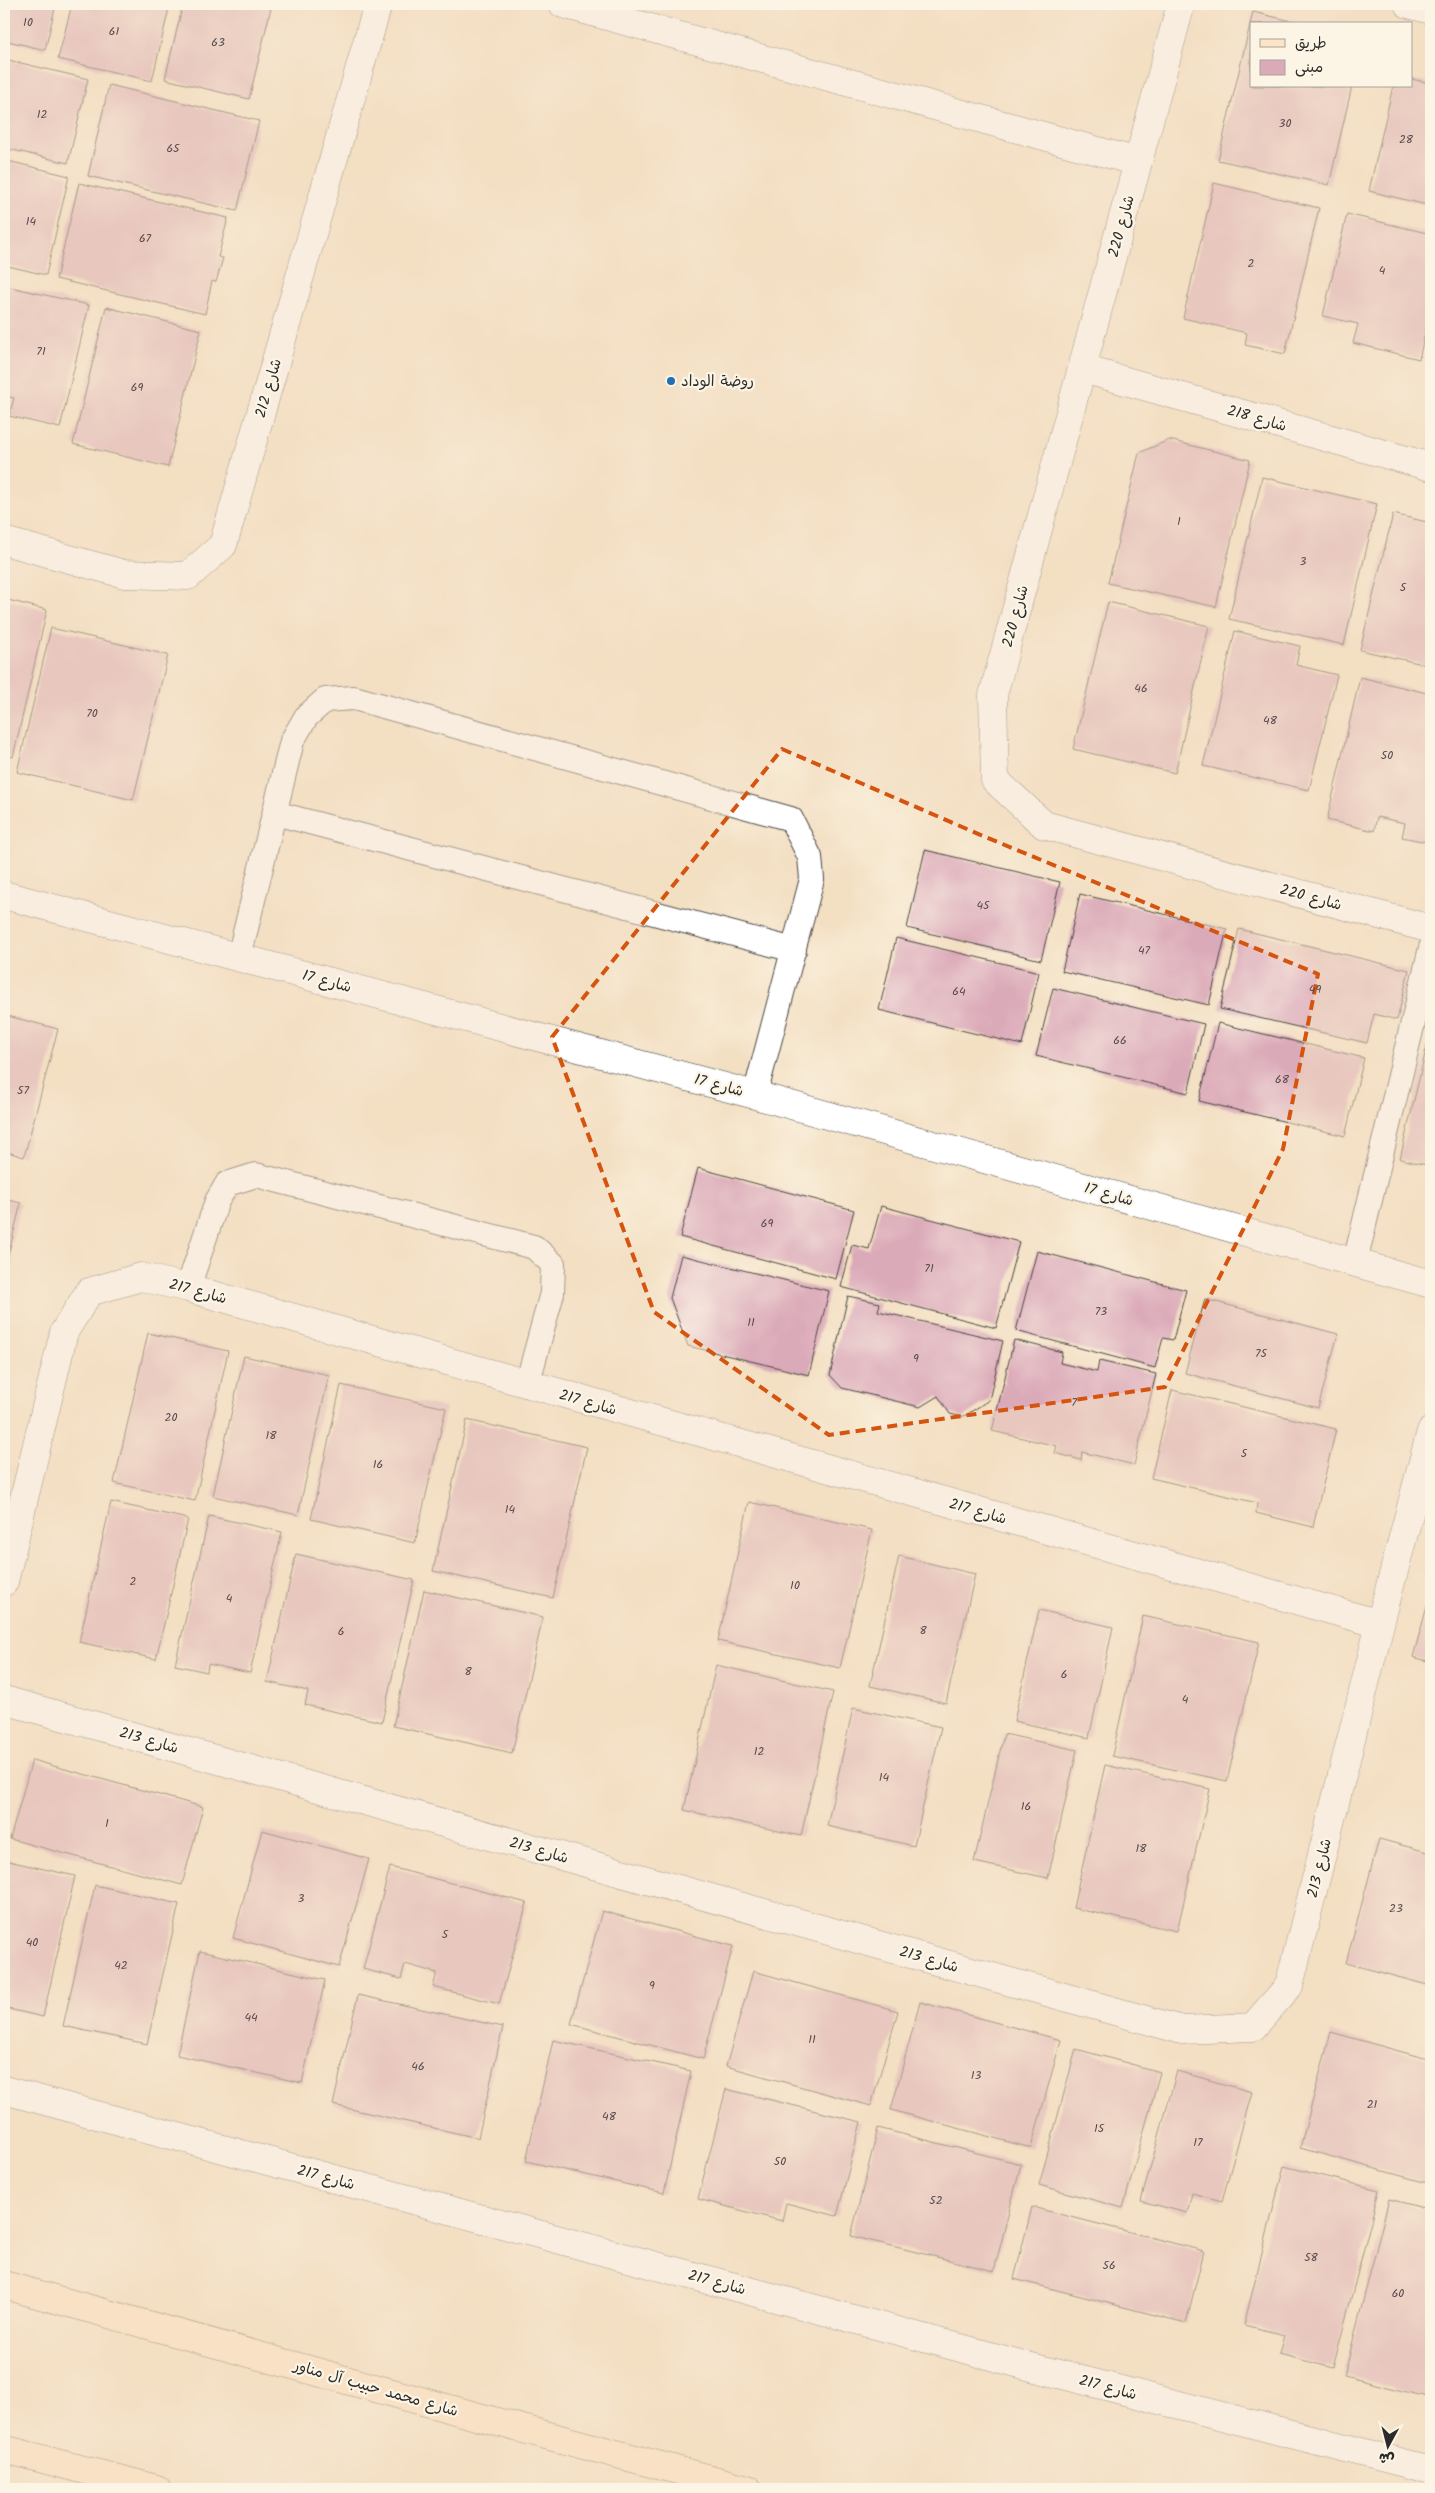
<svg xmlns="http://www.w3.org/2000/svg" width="1435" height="2493" font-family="Kalam,'Playpen Sans Arabic',sans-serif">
  <rect width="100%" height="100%" fill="#fcf5e5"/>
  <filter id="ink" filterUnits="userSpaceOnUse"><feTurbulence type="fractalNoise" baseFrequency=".02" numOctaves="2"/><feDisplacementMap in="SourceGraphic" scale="10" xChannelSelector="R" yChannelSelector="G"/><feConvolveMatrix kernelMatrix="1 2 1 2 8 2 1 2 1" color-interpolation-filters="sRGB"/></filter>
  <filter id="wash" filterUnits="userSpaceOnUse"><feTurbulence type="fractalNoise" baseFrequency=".0096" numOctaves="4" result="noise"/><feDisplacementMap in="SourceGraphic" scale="20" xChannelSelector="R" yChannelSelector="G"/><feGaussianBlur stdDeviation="1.12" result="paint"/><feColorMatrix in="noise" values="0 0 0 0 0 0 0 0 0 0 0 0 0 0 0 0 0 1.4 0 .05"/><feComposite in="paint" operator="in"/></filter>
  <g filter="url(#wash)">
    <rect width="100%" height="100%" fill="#f3dfc2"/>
    <g id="blocks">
      <path fill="#dbaab9" d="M4 4H56L45 50 4 40Z
        M72 4H170L152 81 58 59Z
        M183 4H272L249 99 165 79Z
        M1253 12 1300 23 1251 24V86H1352L1329 185 1218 160Z
        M4 59 88 79 68 163 4 148Z
        M1411 79 1431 83V206L1369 191 1393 86H1411Z
        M109 85 259 121 237 211 88 176Z
        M4 160 69 176 46 275 4 265Z
        M79 183 228 218 218 257 223 258 216 282 212 281 205 314 56 279Z
        M1214 183 1319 208 1285 354 1245 345 1247 333 1183 318Z
        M1347 214 1431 234V307L1419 359 1353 343 1358 324 1323 316Z
        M6 286 89 305 60 428 9 416 14 398 4 396V297Z
        M106 307 201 330 168 467 73 444Z
        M1169 440 1250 460 1216 607 1108 583 1139 453Z
        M1262 477 1377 504 1344 645 1229 619Z
        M1393 514 1431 523V676L1425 675 1427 665 1360 650Z
        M4 599 47 610 13 757 4 755Z
        M1108 602 1209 626 1175 773 1073 749Z
        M51 628 168 655 133 800 17 772Z
        M1235 631 1300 646 1296 665 1337 675 1309 790 1203 766Z
        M1360 677 1431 694V843L1402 837 1405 823 1377 817 1374 831 1327 820Z
        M925 850 1060 882 1041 960 907 928Z
        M1080 894 1227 929 1209 1005 1062 971Z
        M1239 929 1409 970 1397 1020 1374 1014 1367 1043 1220 1009Z
        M896 938 1039 972 1022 1045 879 1010Z
        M1053 988 1204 1024 1188 1093 1036 1056Z
        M4 1015 58 1029 24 1157 4 1151Z
        M1218 1023 1364 1058 1345 1136 1199 1101Z
        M1431 1029V1166L1400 1159Z
        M698 1168 854 1210 836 1279 680 1237Z
        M4 1199 21 1203 5 1268 4 1267Z
        M881 1206 1019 1242 996 1328 841 1287 852 1245 869 1249Z
        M1037 1251 1186 1290 1173 1340 1163 1338 1155 1368 1016 1331Z
        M681 1255 829 1291 809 1375 688 1346 670 1298Z
        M848 1296 880 1303 878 1311 1003 1341 989 1400 963 1417 950 1414 938 1396 920 1407 842 1388 830 1375Z
        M1205 1299 1338 1334 1318 1408 1185 1373Z
        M148 1333 228 1351 195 1501 114 1483Z
        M1014 1340 1062 1352 1060 1363 1097 1372 1099 1361 1156 1374 1134 1465 1082 1452 1081 1460 1055 1453 1057 1446 992 1431Z
        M244 1356 329 1375 298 1515 213 1496Z
        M341 1385 446 1408 415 1543 311 1519Z
        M1172 1390 1336 1429 1313 1527 1256 1513 1257 1503 1151 1478Z
        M467 1420 587 1447 553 1598 433 1571Z
        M111 1502 188 1519 156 1659 79 1642Z
        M749 1502 872 1530 840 1668 718 1641Z
        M209 1516 282 1532 250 1673 208 1664 207 1672 175 1665Z
        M296 1554 414 1580 382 1722 305 1705 308 1691 267 1682Z
        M899 1556 975 1574 946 1703 870 1686Z
        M424 1590 543 1617 512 1753 393 1726Z
        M1431 1592V1662L1413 1657Z
        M1039 1610 1113 1627 1089 1738 1014 1721Z
        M1143 1616 1259 1642 1227 1781 1112 1756Z
        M716 1665 833 1692 801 1836 684 1810Z
        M853 1708 941 1727 914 1846 827 1826Z
        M1004 1734 1077 1750 1048 1878 974 1862Z
        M32 1760 203 1807 182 1885 10 1839Z
        M1105 1765 1210 1789 1177 1931 1073 1908Z
        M262 1830 369 1859 339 1967 233 1938Z
        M1379 1839 1431 1853V1986L1346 1963Z
        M4 1860 75 1876 43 2017 4 2008Z
        M390 1867 527 1903 499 2004 433 1987 437 1973 405 1964 401 1979 363 1969Z
        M95 1885 179 1904 147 2044 63 2026Z
        M602 1911 733 1946 703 2059 571 2024Z
        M200 1951 325 1980 302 2083 177 2055Z
        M753 1971 898 2011 871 2106 726 2066Z
        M358 1995 503 2027 478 2138 333 2105Z
        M920 2002 1061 2040 1031 2148 891 2110Z
        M1331 2032 1431 2060V2184L1300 2148Z
        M553 2040 691 2071 664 2193 526 2161Z
        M1076 2049 1160 2072 1123 2208 1039 2185Z
        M1177 2071 1252 2092 1222 2201 1192 2193 1187 2213 1141 2201Z
        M726 2089 861 2122 837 2216 786 2203 782 2221 698 2199Z
        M878 2128 1021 2164 994 2271 851 2236Z
        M1284 2166 1379 2190 1333 2368 1279 2354 1284 2335 1244 2325Z
        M1389 2199 1431 2210V2398L1344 2376Z
        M1032 2207 1204 2251 1186 2323 1014 2279Z"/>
    </g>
  </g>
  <g filter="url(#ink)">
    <use href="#blocks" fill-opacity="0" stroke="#494642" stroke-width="1"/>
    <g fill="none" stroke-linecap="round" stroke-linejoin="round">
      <defs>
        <path id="lane" d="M275 813 794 950
          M239 957 292 741 306 717 325 700 354 698 791 819 810 857 812 879 755 1095
          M1355 1262 1431 948
          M188 1288 217 1201 227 1184 256 1175 534 1247 553 1264 552 1293 527 1385"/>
        <path id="street" d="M563 4 1138 162
          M1181 4 993 695 995 780 1044 825 1431 929
          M1408 4 1431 10
          M1083 369 1431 467
          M4 541 124 574 188 576 223 545 378 4
          M4 895 755 1095 1431 1284
          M4 1582 64 1332 89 1292 141 1277 188 1288 1380 1624
          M4 1700 1182 2030 1253 2027 1289 1986 1380 1624 1431 1431
          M4 2090 1020 2364 1431 2470"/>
        <path id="secondary" d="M4 2285 508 2425 748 2489
          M4 2449 157 2489"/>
      </defs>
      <use href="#lane" stroke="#494642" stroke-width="26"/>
      <use href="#street" stroke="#494642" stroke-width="29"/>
      <use href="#secondary" stroke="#494642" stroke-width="29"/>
      <use href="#lane" stroke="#fff" stroke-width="24"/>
      <use href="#street" stroke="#fff" stroke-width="28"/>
      <use href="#secondary" stroke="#fee4c6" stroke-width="28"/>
    </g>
  </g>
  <path d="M0 0H1435V2493H0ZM782 749 983 836 1318 974 1283 1149 1165 1387 829 1435 654 1312 552 1037Z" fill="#f3dfc2" fill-opacity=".55" fill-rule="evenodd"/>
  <path fill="none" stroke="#d5540f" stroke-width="4" stroke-dasharray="10 6" stroke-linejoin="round" d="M782 749 983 836 1318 974 1283 1149 1165 1387 829 1435 654 1312 552 1037Z"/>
  <circle fill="#1f6fb2" stroke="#fcf5e5" stroke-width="2" cx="671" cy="381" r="5"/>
  <g text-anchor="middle" stroke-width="4.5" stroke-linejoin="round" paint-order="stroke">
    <g font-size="12" fill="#574b4e">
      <text x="28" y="26">10</text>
      <text x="114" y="35">61</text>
      <text x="218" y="46">63</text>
      <text x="42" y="118">12</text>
      <text x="1285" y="127">30</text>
      <text x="1406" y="143">28</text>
      <text x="173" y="152">65</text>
      <text x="31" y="225">14</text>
      <text x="145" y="242">67</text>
      <text x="1251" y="267">2</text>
      <text x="1382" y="274">4</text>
      <text x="41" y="355">71</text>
      <text x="137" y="391">69</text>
      <text x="1179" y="525">1</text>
      <text x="1303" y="565">3</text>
      <text x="1403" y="591">5</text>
      <text x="1141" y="692">46</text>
      <text x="92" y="717">70</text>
      <text x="1270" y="724">48</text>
      <text x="1387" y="759">50</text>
      <text x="983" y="909">45</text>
      <text x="1144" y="954">47</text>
      <text x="1315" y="993">49</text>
      <text x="959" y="995">64</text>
      <text x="1120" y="1044">66</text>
      <text x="1282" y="1083">68</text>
      <text x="23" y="1094">57</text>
      <text x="767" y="1227">69</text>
      <text x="929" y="1272">71</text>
      <text x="1101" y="1315">73</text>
      <text x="751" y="1326">11</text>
      <text x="1261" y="1357">75</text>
      <text x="916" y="1362">9</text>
      <text x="1074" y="1406">7</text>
      <text x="171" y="1421">20</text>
      <text x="271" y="1439">18</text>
      <text x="1244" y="1457">5</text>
      <text x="378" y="1468">16</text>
      <text x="510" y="1513">14</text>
      <text x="133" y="1585">2</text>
      <text x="795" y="1589">10</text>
      <text x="229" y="1602">4</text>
      <text x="923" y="1634">8</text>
      <text x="341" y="1635">6</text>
      <text x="468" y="1675">8</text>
      <text x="1064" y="1678">6</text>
      <text x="1185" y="1703">4</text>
      <text x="759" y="1755">12</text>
      <text x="884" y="1781">14</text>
      <text x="1026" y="1810">16</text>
      <text x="107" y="1827">1</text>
      <text x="1141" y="1852">18</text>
      <text x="301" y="1902">3</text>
      <text x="1396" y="1912">23</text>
      <text x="445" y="1938">5</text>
      <text x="32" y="1946">40</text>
      <text x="121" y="1969">42</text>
      <text x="652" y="1989">9</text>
      <text x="251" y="2021">44</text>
      <text x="812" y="2043">11</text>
      <text x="418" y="2070">46</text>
      <text x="976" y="2079">13</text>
      <text x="1372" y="2108">21</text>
      <text x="609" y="2120">48</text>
      <text x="1099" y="2132">15</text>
      <text x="1198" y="2146">17</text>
      <text x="780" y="2165">50</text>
      <text x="936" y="2204">52</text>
      <text x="1311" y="2261">58</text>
      <text x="1109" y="2269">56</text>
      <text x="1398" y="2297">60</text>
    </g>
    <g font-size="15" fill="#2b2b2b" stroke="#fcf5e5">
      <text transform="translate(1121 226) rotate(-75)" y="5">شارع 220</text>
      <text transform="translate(268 388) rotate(-74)" y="5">شارع 212</text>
      <text transform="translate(1257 418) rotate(16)" y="5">شارع 218</text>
      <text transform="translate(1015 616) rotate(-75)" y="5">شارع 220</text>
      <text transform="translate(1311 897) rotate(15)" y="5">شارع 220</text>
      <text transform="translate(327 981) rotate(15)" y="5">شارع 17</text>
      <text transform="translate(719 1085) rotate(15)" y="5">شارع 17</text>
      <text transform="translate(1109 1194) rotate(16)" y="5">شارع 17</text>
      <text transform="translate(198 1291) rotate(15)" y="5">شارع 217</text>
      <text transform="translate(588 1402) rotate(16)" y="5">شارع 217</text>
      <text transform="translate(978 1511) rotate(16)" y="5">شارع 217</text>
      <text transform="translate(149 1740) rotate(16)" y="5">شارع 213</text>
      <text transform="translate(539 1850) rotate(16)" y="5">شارع 213</text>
      <text transform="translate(1319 1868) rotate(-76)" y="5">شارع 213</text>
      <text transform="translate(929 1959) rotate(16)" y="5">شارع 213</text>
      <text transform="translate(326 2177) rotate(15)" y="5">شارع 217</text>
      <text transform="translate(717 2282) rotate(15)" y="5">شارع 217</text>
      <text transform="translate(1108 2387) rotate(15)" y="5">شارع 217</text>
      <text transform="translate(376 2388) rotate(16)" y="5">شارع محمد حبيب آل مناور</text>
    </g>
    <g font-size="15" fill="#2b2b2b" stroke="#fcf5e5" text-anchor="start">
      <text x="681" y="386">روضة الوداد</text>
    </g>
  </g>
  <rect width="1435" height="2493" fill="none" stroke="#fcf5e5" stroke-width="20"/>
  <rect x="1250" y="22" width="162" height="65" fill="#fcf5e5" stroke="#a8a49b"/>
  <rect x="1260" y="39" width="25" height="8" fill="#fee4c6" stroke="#a8a49b"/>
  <text x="1295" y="48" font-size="15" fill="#2b2b2b">طريق</text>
  <rect x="1260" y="60" width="25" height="15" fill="#dbaab9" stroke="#a8a49b"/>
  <text x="1295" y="72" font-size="15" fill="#2b2b2b">مبنى</text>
  <g transform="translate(1388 2446) rotate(187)" stroke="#fcf5e5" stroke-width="4" paint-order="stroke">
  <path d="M0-4L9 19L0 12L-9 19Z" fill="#2b2b2b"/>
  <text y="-8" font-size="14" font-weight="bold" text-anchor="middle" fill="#2b2b2b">ش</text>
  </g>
</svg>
